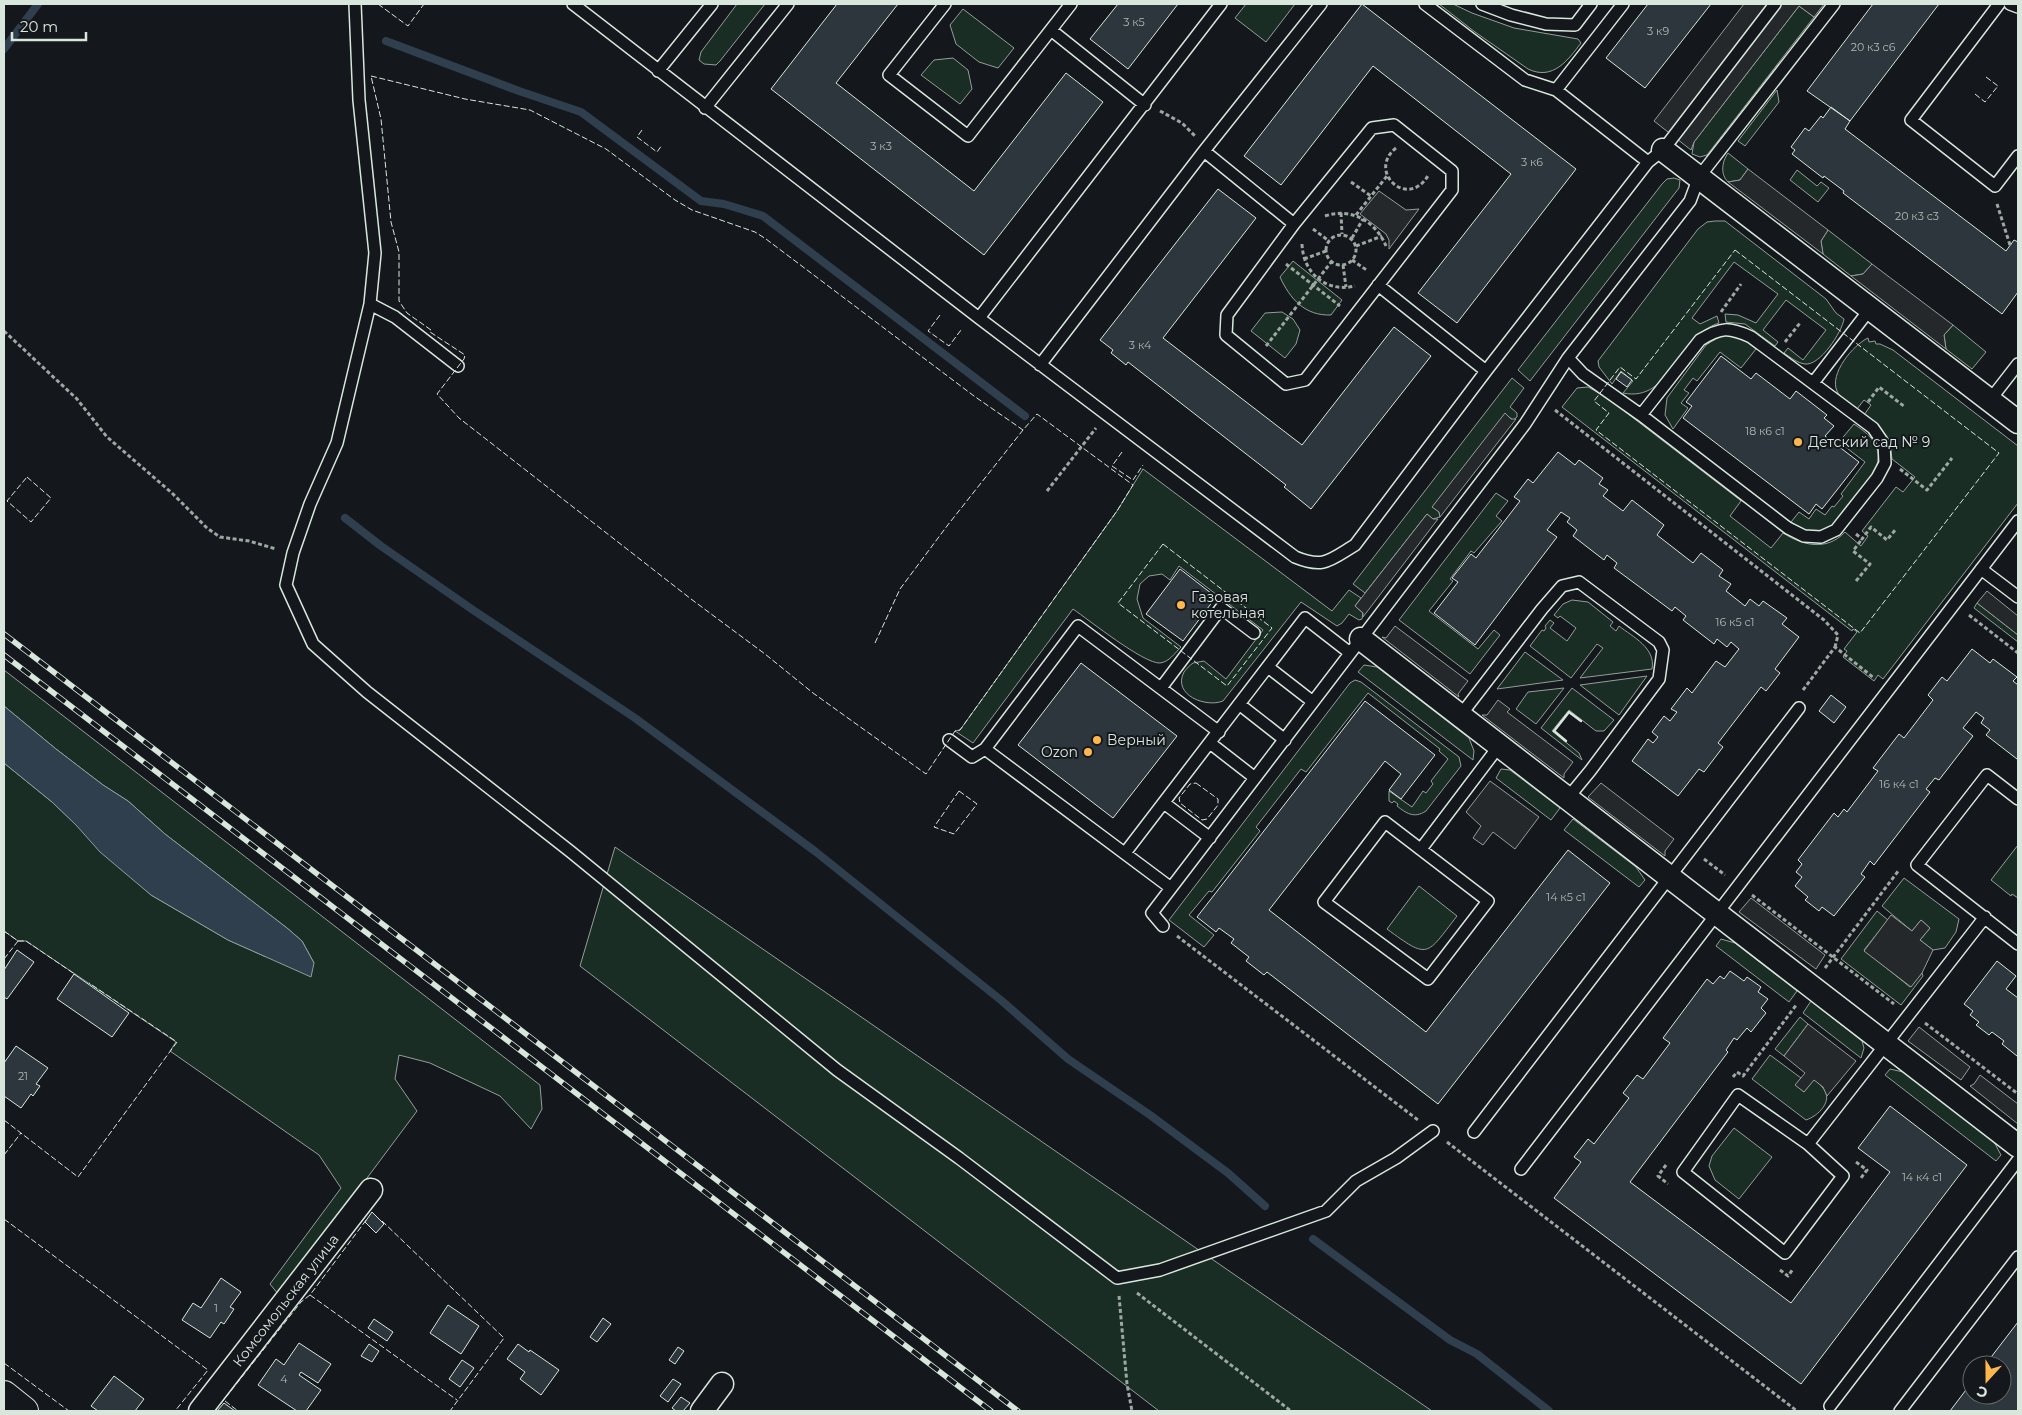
<svg xmlns="http://www.w3.org/2000/svg" width="2022" height="1415" font-family="Montserrat,sans-serif">
  <rect width="100%" height="100%" fill="#14181c"/>
  <path fill="#1a2d24" stroke="#939e99" d="M737 4H765L720 61 716 65 704 64 699 60 701 52Z
    M1246 4H1295L1266 42 1235 18Z
    M1439 4H1453L1472 13 1514 28 1578 39 1581 43C1568 60 1553 81 1528 69L1475 32Z
    M1799 6 1814 17 1707 155 1700 157 1692 154 1694 142Z
    M963 9 1014 48 998 68 979 62 956 44 950 25Z
    M953 58 968 70 972 89 960 104 921 75 934 60Z
    M1777 90 1779 102 1745 146 1738 141Z
    M1728 153 1748 169 1740 180 1728 182C1720 174 1722 162 1728 153Z
    M1797 170 1817 186 1821 182 1829 188 1818 202 1790 180Z
    M1674 178 1680 180 1679 188 1530 381 1518 370 1662 184 1667 179Z
    M1715 221H1725L1826 299 1836 313 1844 319C1842 332 1820 366 1805 364 1797 363 1790 357 1784 353L1788 348 1803 360 1826 330 1786 300 1763 330 1778 342 1775 346 1745 324 1726 322 1725 314 1738 315 1756 323 1778 294 1734 262 1692 318 1700 324 1717 316 1719 323C1677 336 1671 403 1623 393L1633 381 1621 371 1612 384 1599 367 1598 361 1698 229 1707 222Z
    M1828 230 1872 264 1863 274 1851 276 1823 254 1821 241Z
    M1293 261 1342 300 1331 315C1305 316 1290 299 1280 277Z
    M1282 312 1293 319 1300 330 1296 344 1285 358 1251 331 1265 313Z
    M1953 325 1986 352 1972 369 1946 349 1944 335Z
    M1726 335 1741 338 1756 349 1741 368 1720 352 1697 381 1693 378 1684 390 1689 393 1681 403 1688 408 1673 429 1665 415 1667 398 1706 345 1719 337Z
    M1868 338 1869 342 1875 341 1876 344H1880L1893 350 2018 446V503L1883 679 1878 675 1874 681 1843 657 1847 651 1844 649 1857 632 1853 629 1852 631 1562 407 1577 388 1588 387 1606 397 1740 500 1741 501 1730 516 1771 548 1783 533C1802 545 1826 552 1845 532L1861 546 1868 536 1862 531 1896 487 1903 492 1915 477 1892 459C1890 438 1881 427 1864 415L1871 405 1864 400 1857 409C1851 404 1840 399 1837 391 1829 374 1853 345 1868 338Z
    M1512 378 1524 388 1510 407 1517 413V417L1513 420 1505 414 1433 507 1439 512 1440 517 1433 519 1427 514 1365 593 1353 584Z
    M1854 424C1864 431 1875 438 1878 452 1879 459 1877 467 1873 474 1866 487 1836 527 1823 530 1811 534 1801 529 1791 522L1799 512 1809 519 1816 509 1825 515 1832 506 1834 507 1843 496 1841 494 1865 462 1839 442Z
    M1143 469 1332 611 1349 590 1361 598 1355 606 1363 613 1362 619 1359 620 1349 614 1342 623 1337 626 1301 602 1223 701C1206 708 1172 695 1184 672 1186 669 1190 665 1193 663L1204 661 1226 679 1263 630 1179 566 1170 580 1162 574 1149 576 1140 584 1137 599 1143 618 1181 647C1175 653 1169 662 1160 663 1144 664 1089 620 1073 609L973 743 955 731 960 730 1117 511Z
    M1496 493 1508 501 1496 516 1502 521 1474 553 1471 551 1450 579 1453 581 1429 611 1478 649 1494 630 1500 635 1470 674 1399 620Z
    M1572 600 1588 602 1613 622 1610 626 1616 631 1619 626C1633 637 1656 648 1652 669L1580 678 1603 648 1597 644 1571 678 1530 646 1542 630 1544 631 1546 628 1545 626 1550 620 1554 623 1550 628 1567 641 1576 628 1560 616 1558 618 1554 615 1563 604Z
    M1977 603 2018 635V642L1974 608Z
    M1525 652 1563 680 1497 689Z
    M1364 665 1377 667 1469 738 1474 751 1473 760 1358 672Z
    M4 670 540 1085 542 1109 531 1129 500 1096 430 1063 399 1055 395 1079 417 1111 291 1280 278 1294 270 1284 341 1188 319 1155 170 1051 176 1042 26 941H18L4 931V763L52 802 151 895 228 940 264 956 314 963 302 941 287 928 165 834 128 801 103 785 56 749 4 706Z
    M1647 676 1619 715 1580 685Z
    M1355 680 1361 682 1459 757 1461 766 1426 811C1414 819 1406 813 1397 806L1398 804 1394 801 1392 803 1389 801V791L1412 807 1423 791 1426 793 1433 784 1431 781 1448 759 1439 751 1440 749 1368 693 1306 772 1301 769 1256 827 1260 831 1212 892 1209 891 1189 915 1214 935 1204 947 1169 920 1350 683Z
    M1564 688 1536 724 1516 709 1528 692Z
    M1572 688 1614 720 1604 731H1596L1569 710 1552 731 1579 753 1582 760 1541 728Z
    M1501 769 1510 770 1560 808 1551 820 1496 778Z
    M1573 819 1636 867 1645 880 1639 887 1564 830Z
    M2018 845V898L2012 894 2011 896 1991 880Z
    M615 847 1432 1411H1159L580 966Z
    M1904 878 1959 919 1956 932 1945 948 1933 950 1920 940 1930 928 1921 920 1912 931 1882 906Z
    M1419 886 1457 916C1426 956 1429 960 1387 929Z
    M1877 911 1888 920 1864 950 1910 987 1922 973 1923 976 1901 1005 1841 959Z
    M1721 939 1735 943 1797 991 1789 1002 1716 946Z
    M1811 1001 1862 1041 1864 1048 1861 1058 1803 1013Z
    M1800 1017 1808 1024 1784 1056 1775 1049Z
    M1770 1055 1801 1078 1796 1085 1804 1092 1814 1079C1817 1082 1821 1085 1823 1088 1834 1101 1818 1116 1806 1120L1752 1079Z
    M1890 1069 1903 1072 1993 1140 2001 1155 1996 1161 1885 1075Z
    M1734 1128 1772 1157 1739 1199 1715 1180 1709 1166 1712 1156Z"/>
  <path fill="#24282b" stroke="#939e99" d="M1744 4H1824L1814 17 1799 6 1694 142 1691 150 1654 121Z
    M1748 169 1828 230 1821 241 1823 254 1728 182 1740 180Z
    M1379 191 1406 210 1419 209 1389 249V240L1386 234 1360 214Z
    M1872 264 1953 325 1944 335 1946 349 1851 276 1863 274Z
    M1505 413 1511 419H1516L1440 517 1439 512 1432 507Z
    M1427 514 1433 519H1438L1363 617V613L1355 606Z
    M1987 591 2018 616V635L1977 603Z
    M1395 626 1468 681 1458 694 1459 697 1382 637 1386 638Z
    M1498 700 1510 709 1507 712 1573 762 1564 774V778L1482 715H1487Z
    M1490 781 1539 817 1515 849 1493 832 1483 845 1473 838 1481 826 1466 812Z
    M1601 783 1674 839 1665 851V856L1588 797Z
    M1751 898 1825 955 1816 969 1739 912Z
    M1891 915 1912 931 1921 920 1930 928 1920 940 1933 950 1922 973 1911 987 1864 951Z
    M1808 1024 1856 1061 1827 1096 1823 1087 1814 1080 1804 1092 1795 1085 1805 1073 1784 1056Z
    M1919 1027 1970 1067 1961 1080 1908 1041Z
    M1980 1075 2018 1104V1124L1970 1086 1974 1084Z"/>
  <path fill="#2f3f4d" stroke="#939e99" d="M4 706 56 749 103 785 128 801 165 834 287 928 302 941 314 963 311 977 228 940 151 895 100 852 76 825 52 802 4 763Z"/>
  <g fill="none" stroke-linecap="round" stroke-linejoin="round">
    <path stroke="#2f3f4d" stroke-width="8" d="M386 41 519 91 581 112 701 201 724 204 763 216 1025 416
      M4 49 38 4
      M345 518 381 546 473 610 635 718 816 852 1002 1001 1068 1059 1150 1115 1228 1173 1265 1206
      M1313 1239 1450 1340 1477 1354 1549 1411"/>
  </g>
  <path fill="#2c363c" stroke="#d8e6dc" d="M837 4H898L836 83 974 191 1066 73 1103 102 984 255 771 89Z
    M1118 4H1178L1128 69 1090 39Z
    M1362 4 1576 169 1457 323 1418 293 1511 174 1373 66 1281 185 1244 156Z
    M1648 4H1711L1645 88 1606 58Z
    M1873 4H1939L1850 121 1807 91Z
    M1831 107 1850 121 1845 129 2006 251 2014 240 2018 242V292L2002 314 1843 193 1844 191 1824 176 1823 178 1792 154 1795 150 1791 147 1805 128 1809 131 1821 116 1823 118Z
    M1218 189 1256 218 1163 338 1302 445 1394 327 1431 356 1311 509 1284 487 1286 485 1128 362 1126 365 1111 353 1113 350 1100 340Z
    M1721 356 1751 379 1756 373 1790 399 1796 391 1827 415 1824 418 1834 426 1825 436 1859 462 1822 509 1816 504 1809 514 1683 418 1692 406 1686 402Z
    M1621 372 1632 380 1627 387 1616 379Z
    M1558 452 1575 465 1579 460 1603 478 1599 484 1608 490 1603 496 1623 511 1632 500 1664 525 1657 535 1693 563 1701 553 1723 570 1719 576 1731 584 1726 591 1745 606 1750 599 1759 606 1763 601 1787 618 1782 624 1799 637 1775 669 1780 673 1766 691 1761 687 1718 743 1723 747 1704 772 1699 769 1678 796 1632 761 1648 739 1653 743 1658 737 1652 732 1664 716 1670 721 1677 712 1671 709 1687 688 1692 693 1716 661 1725 667 1739 649 1731 642 1727 647 1717 639 1714 644 1683 620 1686 616 1675 607 1672 611 1614 568 1617 563 1607 555 1604 560 1573 536 1577 530 1567 522 1570 518 1561 512 1547 530 1557 537 1475 645 1434 613 1458 582 1452 578 1471 554 1476 558 1520 501 1514 497 1528 479 1533 483Z
    M1180 569 1216 597 1183 641 1146 614Z
    M1972 649 1990 663 1993 659 2017 677 2013 681 2018 685V757L2017 759 1986 735 1990 730 1981 723 1984 718 1976 712 1963 728 1973 736 1939 780 1935 778 1926 789 1930 792 1874 865 1870 861 1861 874 1865 877 1834 916 1822 907 1819 911 1805 900 1808 897 1795 886 1802 877 1796 872 1802 864 1798 860 1834 813 1838 817 1844 809 1847 812 1878 771 1873 768 1899 734 1904 738 1933 700 1928 695 1942 677 1947 681Z
    M1081 663 1177 736 1113 818 1018 745Z
    M1831 695 1846 707 1834 723 1819 711Z
    M1365 701 1435 755 1401 799 1389 790 1401 774 1385 761 1269 910 1426 1032 1568 850 1610 883 1438 1104 1267 972 1264 975 1246 961 1249 957 1231 943 1234 939 1219 928 1216 932 1197 917Z
    M17 950 34 962 7 999 4 997V970Z
    M1997 961 2016 976 2006 989 2018 998V1054L2017 1056 2002 1044 2004 1041 1992 1032 1989 1035 1976 1025 1979 1022 1970 1015 1973 1011 1964 1004Z
    M1730 971 1744 981 1747 977 1761 987 1758 992 1768 999 1761 1008 1766 1013 1751 1032 1747 1028 1737 1040 1734 1038 1726 1050 1728 1052 1630 1182 1791 1303 1890 1172 1858 1148 1890 1106 1967 1165 1801 1384 1554 1198 1581 1162 1574 1157 1588 1139 1594 1144 1629 1098 1623 1093 1637 1075 1643 1079 1670 1043 1663 1038 1707 979 1713 984 1720 976 1724 979Z
    M74 974 129 1013 112 1037 57 999Z
    M16 1046 48 1068 36 1084 40 1086 33 1096 31 1094 21 1108 4 1096V1063Z
    M372 1212 384 1224 376 1233 365 1222Z
    M221 1278 241 1292 230 1307 234 1309 224 1324 221 1322 210 1338 182 1320 193 1303 201 1308Z
    M448 1305 479 1326 461 1354 430 1333Z
    M603 1318 611 1324 597 1342 590 1337Z
    M374 1319 393 1332 387 1341 368 1328Z
    M2018 1322V1411H1950L1972 1382V1395H2002V1365H1985Z
    M299 1343 331 1364 318 1383 301 1372 299 1375 321 1390 306 1411H297L258 1385 276 1359 284 1365Z
    M369 1344 379 1351 372 1362 361 1356Z
    M518 1344 529 1352 530 1350 559 1370 541 1395 520 1379 525 1372 507 1359Z
    M678 1347 684 1351 675 1364 669 1360Z
    M462 1360 474 1368 460 1387 449 1379Z
    M114 1376 144 1399 135 1411H98L91 1406Z
    M673 1379 681 1384 668 1402 660 1396Z
    M681 1397 690 1403 683 1411H676L672 1408Z
    M224 1403 235 1411H217Z"/>
  <g fill="none" stroke-linecap="round" stroke-linejoin="round">
    <defs>
      <path id="service" d="M355 4 359 100 375 253 370 304 337 443 310 504 293 553 286 585 313 644 367 692 571 852 837 1070 959 1158 1117 1278 1160 1270 1326 1211 1356 1181 1396 1158 1433 1131
        M573 4 979 318 1295 557C1324 569 1330 560 1355 545L1486 371 1648 162 1663 150 1775 4
        M945 4 889 75 968 136 1071 4
        M1425 4 1525 80 1556 90 1648 162
        M1482 4 1511 15 1546 24 1575 25 1591 4
        M1999 4 1911 120 1995 186 2018 156
        M2010 4 2018 7
        M1051 30 1145 105
        M658 71 712 4
        M1556 90 1623 4
        M705 108 788 4
        M1394 125 1452 171V190L1305 380 1286 384 1226 335 1227 315 1294 224 1372 128Z
        M1204 151 1294 224
        M1378 285 1486 371
        M370 304 395 317 458 366
        M979 318 1221 4
        M1568 358 1583 374 1641 415 1788 528 1804 536 1821 537 1836 530 1877 478 1885 463 1884 444 1873 428 1751 337C1729 327 1721 327 1700 340L1641 415
        M1040 365 1204 151 1321 4
        M1813 383 1870 309
        M1990 400 2018 364
        M1981 569 2018 597
        M1268 667 1313 702
        M1161 688 1221 608 1254 633
        M1239 704 1285 740
        M1460 716 1542 609 1562 586 1579 582 1659 642 1663 650 1659 679 1590 771 1567 799
        M949 740 972 757 985 749
        M1210 743 1255 778
        M2018 799 1987 775 1917 865 2018 944
        M1164 803 1210 838
        M1385 822 1488 901 1428 979 1324 902Z
        M1421 849 1499 746
        M1125 853 1305 618 1350 653
        M1171 888 985 749 1078 626 1219 732
        M1163 926 1152 913 1525 424 1568 358 1690 201 1699 177 1834 4
        M1474 1132 1799 708
        M1808 1144 1738 1095 1683 1172 1785 1253 1843 1176 1808 1144 1985 917
        M1521 1169 2018 521
        M1830 1406 2018 1160
        M1900 1411 2018 1257"/>
      <g id="minor">
        <path d="M1663 150 2018 422"/>
        <path d="M1361 639 2018 1146"/>
        <path id="s1" d="M200 1411 371 1190"/>
        <path d="M702 1411 722 1384"/>
      </g>
      <path id="tertiary" d="M4 1395 24 1411"/>
    </defs>
    <use href="#service" stroke="#d8e6dc" stroke-width="14"/>
    <use href="#minor" stroke="#d8e6dc" stroke-width="25"/>
    <use href="#tertiary" stroke="#d8e6dc" stroke-width="30"/>
    <path stroke="#9da8a2" stroke-width="3" stroke-dasharray="4 2.5" stroke-linecap="butt" d="M1160 111 1182 123 1195 136
      M1396 148C1366 172 1409 211 1429 174
      M1351 182 1371 196
      M1997 204 2010 245
      M1341 213 1342 234
      M1356 215 1387 176
      M1325 216C1352 207 1376 222 1386 246
      M1313 229 1329 241
      M1326 250a15 15 0 1 1 30 0a15 15 0 1 1-30 0Z
      M1352 238 1363 219
      M1302 244C1303 273 1326 293 1355 286
      M1356 246 1382 236
      M1304 259 1326 251
      M1352 260 1368 271
      M1286 264 1340 306
      M1343 265 1346 287
      M1721 312 1741 284
      M4 331 77 399 107 437 172 493 207 528 220 537 249 541 276 549
      M1785 342 1800 323
      M1266 346 1332 261
      M1868 402 1879 387 1905 407
      M1555 410 1824 620 1838 635 1835 647
      M1900 469 1927 490 1952 458
      M1047 491 1096 428
      M1856 534 1862 539 1871 527 1887 540 1896 529
      M1856 581 1870 564 1853 551 1862 539
      M1969 615 2018 653
      M1803 690 1835 647 1874 678
      M1704 859 1725 875
      M1752 895 1894 1004
      M1177 936 1418 1120
      M1825 968 1899 870
      M1925 1023 2018 1094
      M1733 1077 1737 1072 1743 1076 1797 1004
      M1447 1142 1797 1411
      M1856 1162 1867 1170 1861 1178
      M1666 1165 1658 1176 1668 1184
      M1780 1270 1788 1276 1793 1269
      M1137 1293 1291 1411
      M1119 1296 1127 1384 1132 1411"/>
    <use href="#service" stroke="#14181c" stroke-width="11"/>
    <use href="#minor" stroke="#14181c" stroke-width="22"/>
    <use href="#tertiary" stroke="#14181c" stroke-width="28"/>
    <defs>
      <path id="rail" d="M4 634 1018 1411
        M4 655 991 1411"/>
    </defs>
    <use href="#rail" stroke="#d8e6dc" stroke-width="5.5"/>
    <use href="#rail" stroke="#14181c" stroke-width="4" stroke-dasharray="11" stroke-linecap="butt"/>
    <path stroke="#d8e6dc" stroke-width="1" stroke-dasharray="6 2.5" stroke-linecap="butt" d="M378 4 408 26 424 4
      M371 76 465 99 530 110 606 149 675 200 692 210 755 232 766 239 974 396 1023 430 1037 414 1133 485 1117 511 960 730 955 731 926 774 813 693 765 654 691 599 459 418 437 394 464 359 465 355 430 332 431 330 407 313 399 301V252L391 222 381 119Z
      M1975 94 1985 102 1998 86 1986 77
      M642 130 637 137 657 152 662 145
      M1735 250 1999 453 1860 633 1596 430 1609 413 1594 401 1620 367 1636 379Z
      M940 315 928 331 949 346 961 330
      M1122 452 1112 466 1133 480 1143 465
      M27 477 51 498 31 522 7 501Z
      M1163 544 1272 628 1227 686 1118 603Z
      M875 643 900 589 947 526 1023 430
      M1196 783 1218 799V805L1207 819 1202 820 1180 803 1179 798 1190 784Z
      M959 791 977 804 954 834 934 827Z
      M4 931 18 941H26L76 975
      M4 959 18 941
      M4 1120 78 1177 177 1042 89 983
      M4 1155 21 1133
      M4 1219 208 1370 175 1411
      M382 1221 504 1338 450 1411
      M310 1295 457 1400
      M4 1363 69 1411
      M225 1401 238 1411
      M215 1411 301 1302 310 1295 367 1219"/>
    <path stroke="#d8e6dc" stroke-width="2.5" d="M1566 741 1554 731 1569 712 1581 721"/>
  </g>
  <g fill="#ffb74d" stroke="#14181c" stroke-width="2">
    <circle cx="1798" cy="442" r="5"/>
    <circle cx="1181" cy="605" r="5"/>
    <circle cx="1097" cy="740" r="5"/>
    <circle cx="1088" cy="752" r="5"/>
  </g>
  <g text-anchor="middle" stroke-width="4" stroke-linejoin="round" paint-order="stroke">
    <g font-size="11" fill="#adbab4">
      <text x="1134" y="26">3 к5</text>
      <text x="1658" y="35">3 к9</text>
      <text x="1873" y="51">20 к3 с6</text>
      <text x="881" y="150">3 к3</text>
      <text x="1532" y="166">3 к6</text>
      <text x="1917" y="220">20 к3 с3</text>
      <text x="1140" y="349">3 к4</text>
      <text x="1765" y="435">18 к6 с1</text>
      <text x="1735" y="626">16 к5 с1</text>
      <text x="1899" y="788">16 к4 с1</text>
      <text x="1566" y="901">14 к5 с1</text>
      <text x="23" y="1080">21</text>
      <text x="1922" y="1181">14 к4 с1</text>
      <text x="216" y="1312">1</text>
      <text x="284" y="1383">4</text>
    </g>
    <g font-size="14" fill="#d8e6dc" stroke="#14181c" text-anchor="start">
      <text x="1808" y="447">Детский сад № 9</text>
      <text x="1191" y="602">Газовая<tspan x="1191" dy="16">котельная</tspan></text>
      <text x="1107" y="745">Верный</text>
      <text x="1078" y="757" text-anchor="end">Ozon</text>
    </g>
    <g font-size="14" fill="#d8e6dc" stroke="#14181c">
      <text dy="5" stroke="none"><textPath href="#s1" startOffset="140">Комсомольская улица</textPath></text>
    </g>
  </g>
  <rect width="2022" height="1415" fill="none" stroke="#d8e6dc" stroke-width="10"/>
  <g transform="translate(1987 1380) rotate(201)"><circle r="24" fill="#14181c" stroke="#626a69"/>
  <path d="M0-4L9 19L0 12L-9 19Z" fill="#ffb74d"/>
  <text y="-8" font-size="14" font-weight="bold" text-anchor="middle" fill="#d8e6dc">С</text>
  </g>
  <path d="M12 32v8h74v-8" fill="none" stroke="#d8e6dc" stroke-width="2.5"/>
  <text x="20" y="32" font-size="15" fill="#d8e6dc" stroke="#14181c" stroke-width="4" paint-order="stroke">20 m</text>
</svg>
